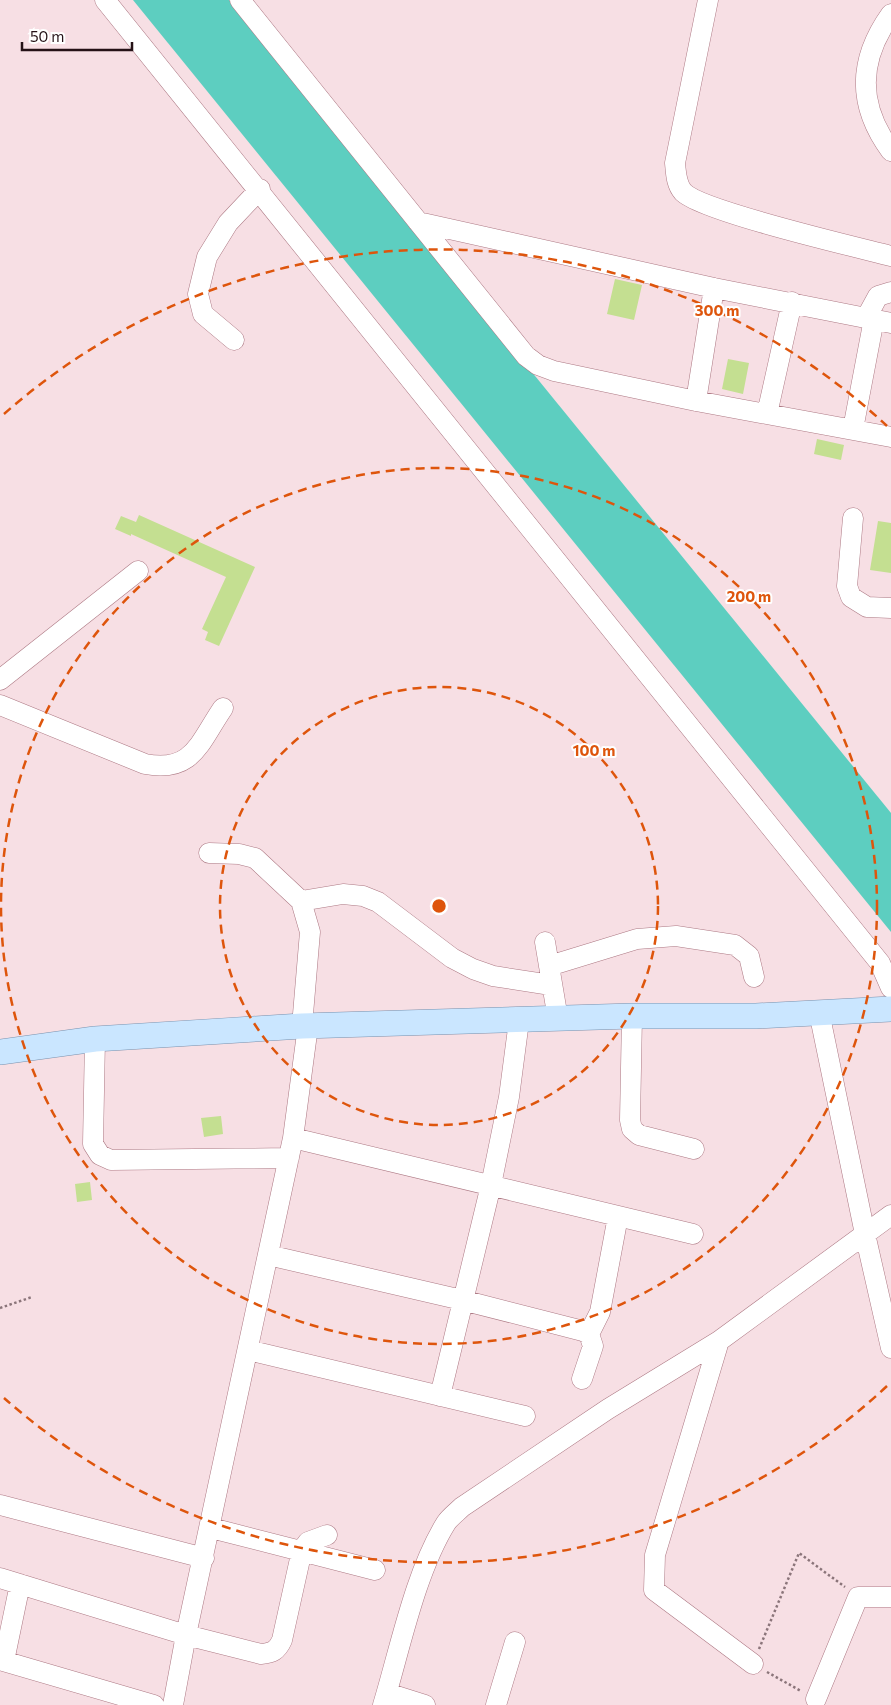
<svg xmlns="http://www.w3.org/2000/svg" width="891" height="1705" font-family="Commissioner,sans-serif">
  <rect width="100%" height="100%" fill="#f7dfe4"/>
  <path fill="#5dcec0" d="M133 0H229L891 813V932Z"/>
  <path fill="#c4df91" d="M615 279 642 285 634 320 607 314Z
    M728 359 749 363 743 394 722 389Z
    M817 439 844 445 841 460 814 454Z
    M139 515 255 567 219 646 205 640 208 632 202 629 226 577 131 534V536L115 529 121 516 136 522Z
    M878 521 891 523V573L870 570Z
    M221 1116 223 1134 204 1137 201 1118Z
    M90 1182 92 1200 77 1202 75 1184Z"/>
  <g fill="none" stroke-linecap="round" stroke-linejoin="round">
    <defs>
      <path id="minor" d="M105 0 880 963 891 988
        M240 0 526 356 538 365 554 371 696 401 891 437
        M708 0 675 163C676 173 676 184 683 192 701 211 856 247 891 256
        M891 14C858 60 857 105 891 151
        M418 222 714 288 891 323
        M866 318 878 296 891 292
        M234 340 203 314 198 294 207 257 228 223 260 189
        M696 401 714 288
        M767 414 792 302
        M853 429 874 319
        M853 518 847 586 851 597 867 607 891 608
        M0 680 138 571
        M0 705 145 764C193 773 199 743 223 708
        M209 853 239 854 255 858 301 901 310 932 302 1026
        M301 901 343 894 363 896 378 902 452 958 473 969 493 976 551 985
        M545 942 558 1019
        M549 966 637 939 676 936 735 945 749 956 754 977
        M819 1012 865 1234 891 1348
        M632 1016 630 1120 632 1129 639 1135 694 1149
        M95 1039 93 1144 100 1155 111 1160 289 1158
        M293 1138 693 1234
        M268 1255 462 1300 583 1331 589 1334 593 1346 582 1379
        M589 1334 600 1312 616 1227
        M719 1341 655 1555 654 1590 753 1664
        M248 1350 525 1416
        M440 1396 491 1185 509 1097 519 1021
        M0 1505 204 1558
        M211 1528 375 1570
        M0 1578 186 1635 261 1654C272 1653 277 1651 282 1640L302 1550 308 1542 327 1535
        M0 1660 154 1705
        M4 1661 20 1584
        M387 1693 425 1705
        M816 1699 858 1597H891
        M173 1705 186 1635 293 1138 308 1026
        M383 1705C400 1649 415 1573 446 1523 450 1517 457 1512 462 1507L608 1409 719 1341 891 1215
        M496 1705 515 1642"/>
      <path id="major" d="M0 1052 95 1039 302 1026 632 1016H756L891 1009"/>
    </defs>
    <use href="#minor" stroke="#ad7984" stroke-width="21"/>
    <use href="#major" stroke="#7991ad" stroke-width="26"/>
    <path stroke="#8b757a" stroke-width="2.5" stroke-dasharray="2.5 2.5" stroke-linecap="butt" d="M0 1308 32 1297
      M759 1649 799 1553 845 1587
      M767 1672 801 1691"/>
    <use href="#minor" stroke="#fff" stroke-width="20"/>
    <use href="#major" stroke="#cae6ff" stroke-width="25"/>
  </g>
  <g fill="none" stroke="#de550c" stroke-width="2.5" stroke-dasharray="9 6">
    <circle cx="439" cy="906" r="219"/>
    <circle cx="439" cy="906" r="438"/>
    <path d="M887 1386A657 657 0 0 1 4 1398M4 414A657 657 0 0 1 887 426"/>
  </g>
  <circle cx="439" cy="906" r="8" fill="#de550c" stroke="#fff" stroke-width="2.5"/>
  <g font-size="15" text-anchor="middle" font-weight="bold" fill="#de550c" stroke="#fff" stroke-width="4" stroke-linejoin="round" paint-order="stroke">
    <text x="717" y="316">300 m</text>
    <text x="749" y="602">200 m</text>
    <text x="594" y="756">100 m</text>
  </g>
  <path d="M22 42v8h110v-8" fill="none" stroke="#251116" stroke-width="2.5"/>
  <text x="30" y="42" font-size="15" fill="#251116" stroke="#ffffff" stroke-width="4" paint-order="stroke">50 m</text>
</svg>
